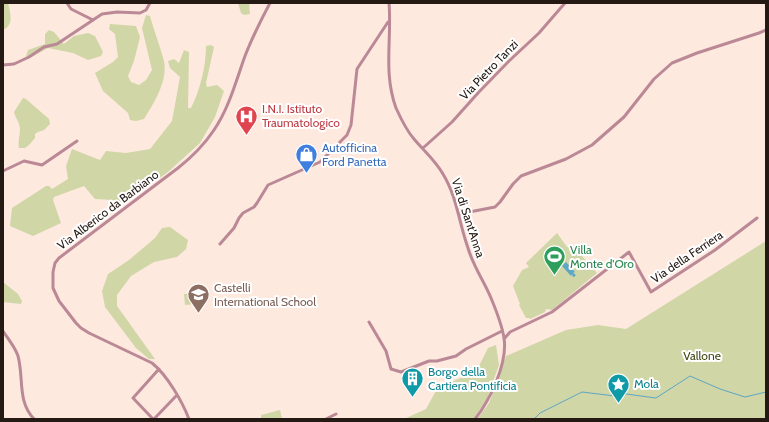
<svg xmlns="http://www.w3.org/2000/svg" width="769" height="422" font-family="Cabin,sans-serif">
  <rect width="100%" height="100%" fill="#fee9df"/>
  <path fill="#d0d6a6" d="M3 3H8C10 12 14 23 5 29L3 28Z
    M238 3H249L250 14 244 15 241 13Z
    M146 15 150 16C154 31 160 46 164 61 168 81 154 103 144 119L136 121 130 120 128 113 103 91 95 73 113 62 118 57 115 34 109 29 110 24 136 26 140 37 134 61 128 76 131 82 139 85 146 80 152 70 142 28Z
    M49 30 54 32 64 44 74 36 88 33 95 36 103 52 101 56 88 60 73 53 48 48 28 59 26 56 28 50 45 44V34Z
    M211 45 214 47 206 83 207 87 217 85 224 91 215 117 200 143 168 172 124 204 113 200 95 199 84 186 54 197 53 200 61 223 33 236 10 226 12 208 46 186H49L52 189 68 179 66 166 72 149 100 160 106 151 126 153 150 149 172 121 180 77 170 68 168 61 174 59 179 63 184 50 189 52 188 108H191C200 90 206 67 206 46Z
    M23 98 26 99 49 119 50 124 44 130 38 132 35 134V138L29 145 25 148H19C17 141 22 131 19 124 18 120 15 117 14 112Z
    M170 227 188 240 186 249 177 257 154 262 131 276 117 295V306L155 359H149L136 348 105 307 102 291 108 274 129 260 155 238 162 228Z
    M557 233 567 247H574L597 273 552 310 546 309 545 312 530 319 529 318H526L519 305 520 304 513 286 522 270 529 267 526 263Z
    M766 241V419H477L489 403 506 356 566 330 598 325 626 329Z
    M3 282 18 294 22 301 21 304 3 302Z
    M204 292 205 303 185 305 184 294Z
    M496 345 499 365 486 401 473 419H404L426 409 438 387 476 372 488 348Z
    M280 410 282 419H261V415Z"/>
  <path fill="#5ea6c5" d="M566 262 575 272 573 273 576 275 574 277H573L572 274 571 276 562 266Z"/>
  <g fill="none" stroke-linecap="round" stroke-linejoin="round">
    <path stroke="#5ea6c5" stroke-width="1" d="M534 419 540 413 582 392 615 396 626 394 656 398 690 376 720 389 745 397 766 392"/>
    <path stroke="#bb8896" stroke-width="3" d="M67 3 71 9 93 20
      M389 3C392 39 383 72 396 108 401 119 406 130 414 139 424 151 435 160 443 174 457 197 459 223 468 248 473 266 484 281 491 298 496 310 502 325 504 338 508 363 490 400 475 419
      M3 65 14 64 29 57 44 47 57 44 102 14 117 12 140 13 146 10 150 3
      M423 148 452 122 478 93 509 61 539 33 565 3
      M3 171 24 161 42 165 77 141
      M459 214 495 207 500 202 513 184 521 176 566 159 592 145 624 117 654 79 672 63 697 53 759 33 766 30
      M220 244 234 228 239 218 243 213 254 207 257 203 268 185 320 162 347 135 351 125 357 69 388 22
      M369 322 386 351 391 369 401 372 429 361H437L456 356 466 349 502 331
      M3 331C8 339 15 347 18 356 24 378 17 401 34 419
      M504 339 510 332 552 312 629 252 651 292 715 250 757 218
      M153 419 133 398 159 369
      M154 419 177 395
      M189 419C182 401 167 375 152 363L89 333 81 328 76 323 59 301 53 288V272L55 263 59 258 178 168C192 157 204 145 214 130 229 108 236 81 245 56 252 38 261 20 270 3
      M326 419 336 414"/>
  </g>
  <defs>
    <symbol id="hospital-pin" viewBox="-11 -11 22 30"><path d="M0 17L-7.5 6A9.5 9.5 0 1 1 7.5 6Z" fill="#e0444e" stroke="#fff"/><path d="M-5-5h3v3.5h4V-5h3V5h-3V1.5h-4V5h-3Z" fill="#fff"/></symbol>
    <symbol id="shop-pin" viewBox="-11 -11 22 30"><path d="M0 17L-7.5 6A9.5 9.5 0 1 1 7.5 6Z" fill="#3f7fe0" stroke="#fff"/><path d="M-5-2.5h2.3a2.7 3.5 0 0 1 5.4 0H5L5.5 6h-11ZM-1.5-2.5h3a1.5 2.3 0 0 0-3 0Z" fill="#fff"/></symbol>
    <symbol id="stadium-pin" viewBox="-11 -11 22 30"><path d="M0 17L-7.5 6A9.5 9.5 0 1 1 7.5 6Z" fill="#2e9e5b" stroke="#fff"/><path d="M0-5a6.5 5 0 1 0 0 10a6.5 5 0 1 0 0-10ZM-3.5-1.8h7v3.6h-7Z" fill="#fff"/></symbol>
    <symbol id="school-pin" viewBox="-11 -11 22 30"><path d="M0 17L-7.5 6A9.5 9.5 0 1 1 7.5 6Z" fill="#8d6e63" stroke="#fff"/><path d="M0-5L7-2L0 1L-7-2ZM-4 1L0 2.5L4 1V4Q0 6-4 4Z" fill="#fff"/></symbol>
    <symbol id="building-pin" viewBox="-11 -11 22 30"><path d="M0 17L-7.5 6A9.5 9.5 0 1 1 7.5 6Z" fill="#0f9aa8" stroke="#fff"/><path d="M-4-6H4V6H1V3H-1V6H-4ZM-2.5-4.3h1.7v1.8h-1.7ZM.8-4.3h1.7v1.8H.8ZM-2.5-1h1.7V.8h-1.7ZM.8-1h1.7V.8H.8Z" fill="#fff"/></symbol>
    <symbol id="sight-pin" viewBox="-11 -11 22 30"><path d="M0 17L-7.5 6A9.5 9.5 0 1 1 7.5 6Z" fill="#0f9aa8" stroke="#fff"/><path d="M0-6L1.8-2.2L6-1.7L2.9 1.2L3.7 5.4L0 3.3L-3.7 5.4L-2.9 1.2L-6-1.7L-1.8-2.2Z" fill="#fff"/></symbol>
  </defs>
  <g fill-rule="evenodd">
    <use href="#hospital-pin" x="234" y="104" width="25" height="34"/>
    <use href="#shop-pin" x="294" y="142" width="25" height="34"/>
    <use href="#stadium-pin" x="542" y="244" width="25" height="34"/>
    <use href="#school-pin" x="186" y="282" width="25" height="34"/>
    <use href="#building-pin" x="400" y="366" width="25" height="34"/>
    <use href="#sight-pin" x="606" y="372" width="25" height="34"/>
  </g>
  <g text-anchor="middle" stroke-width="4" stroke-linejoin="round" paint-order="stroke">
    <g font-size="12" fill="#251913" stroke="#fff">
      <text transform="translate(489 70) rotate(-46)" y="4">Via Pietro Tanzi</text>
      <text transform="translate(108 210) rotate(-37)" y="4">Via Alberico da Barbiano</text>
      <text transform="translate(468 218) rotate(72)" y="4">Via di Sant'Anna</text>
      <text transform="translate(687 257) rotate(-34)" y="4">Via della Ferriera</text>
    </g>
    <g font-size="12" fill="#be3a42" stroke="#fff" text-anchor="start">
      <text x="262" y="113">I.N.I. Istituto<tspan x="262" dy="14">Traumatologico</tspan></text>
    </g>
    <g font-size="12" fill="#366cbe" stroke="#fff" text-anchor="start">
      <text x="322" y="152">Autofficina<tspan x="322" dy="14">Ford Panetta</tspan></text>
    </g>
    <g font-size="12" fill="#27864d" stroke="#fff" text-anchor="start">
      <text x="570" y="254">Villa<tspan x="570" dy="14">Monte d'Oro</tspan></text>
    </g>
    <g font-size="12" fill="#785e54" stroke="#fff" text-anchor="start">
      <text x="214" y="292">Castelli<tspan x="214" dy="14">International School</tspan></text>
    </g>
    <g font-size="12" fill="#414514" stroke="#fff">
      <text x="702" y="360">Vallone</text>
    </g>
    <g font-size="12" fill="#0d838f" stroke="#fff" text-anchor="start">
      <text x="428" y="376">Borgo della<tspan x="428" dy="14">Cartiera Pontificia</tspan></text>
      <text x="634" y="388">Mola</text>
    </g>
  </g>
  <rect width="769" height="422" fill="none" stroke="#251913" stroke-width="8"/>
</svg>
